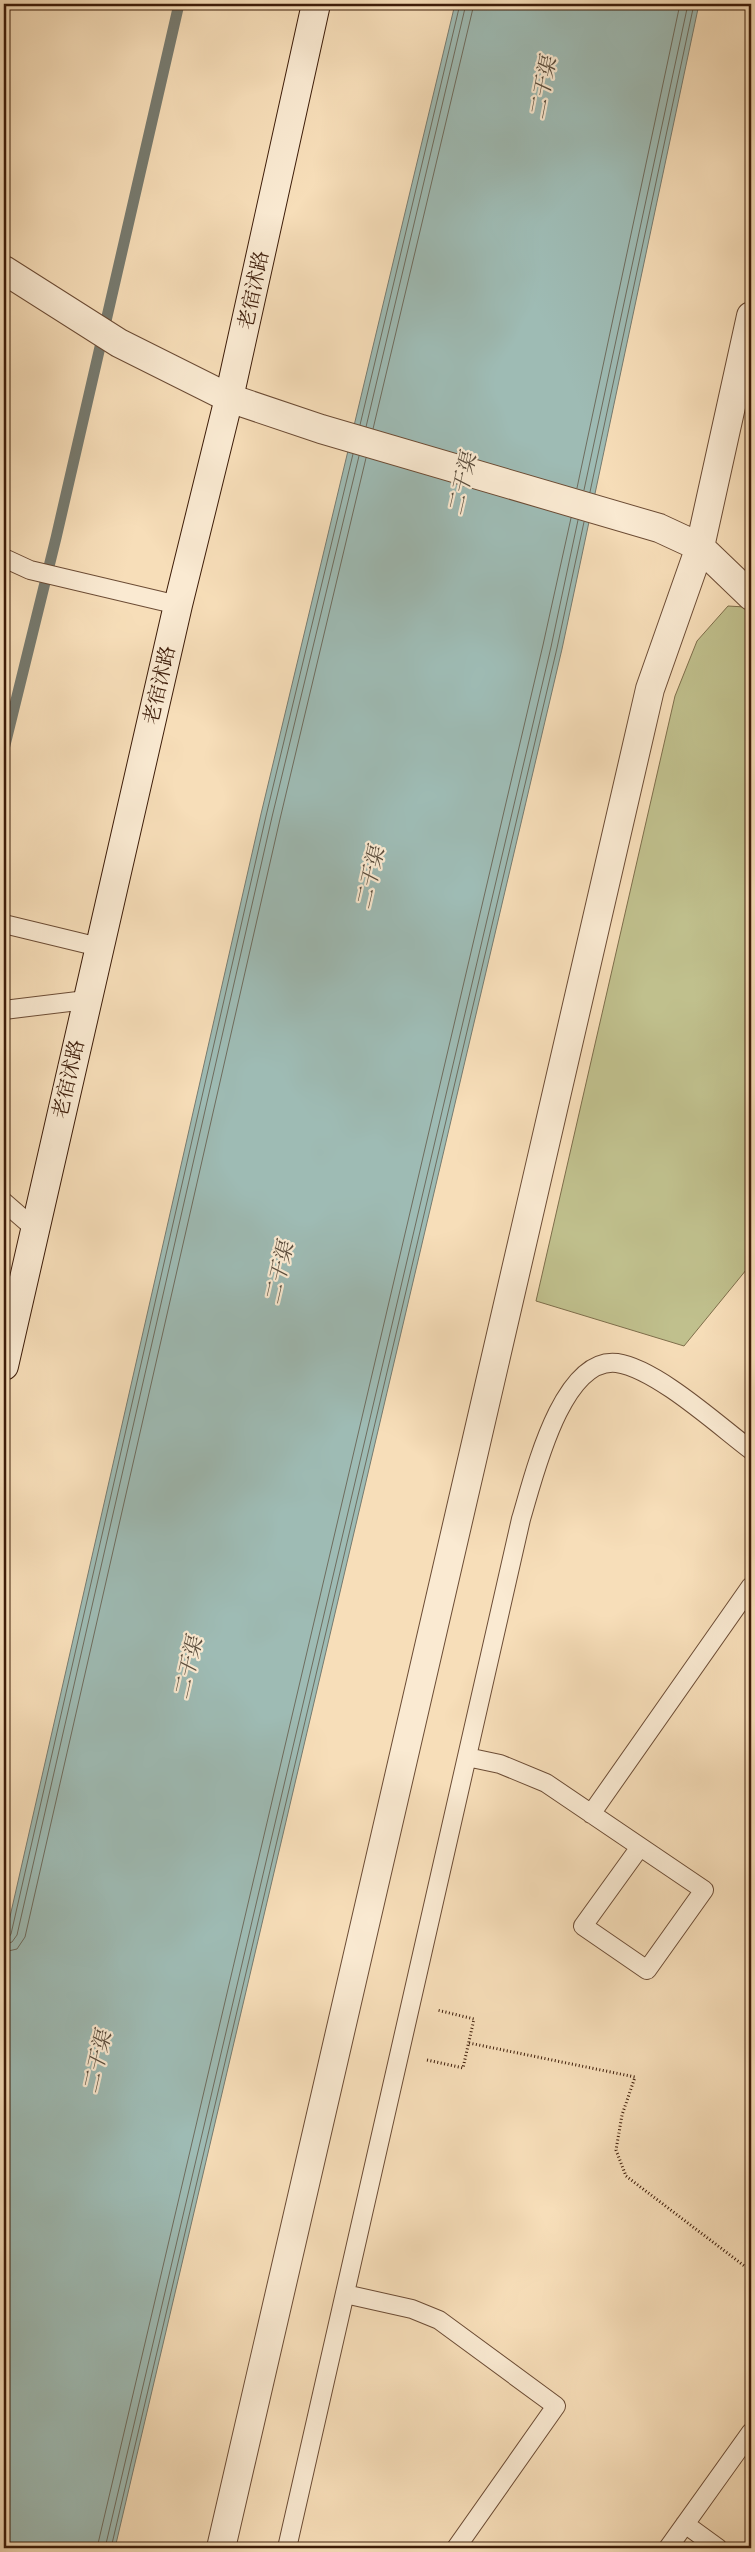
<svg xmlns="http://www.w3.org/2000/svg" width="755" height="2552" font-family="'Sorts Mill Goudy','Noto Serif SC',serif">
  <rect width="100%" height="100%" fill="#f7deb9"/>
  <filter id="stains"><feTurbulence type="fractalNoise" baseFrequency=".004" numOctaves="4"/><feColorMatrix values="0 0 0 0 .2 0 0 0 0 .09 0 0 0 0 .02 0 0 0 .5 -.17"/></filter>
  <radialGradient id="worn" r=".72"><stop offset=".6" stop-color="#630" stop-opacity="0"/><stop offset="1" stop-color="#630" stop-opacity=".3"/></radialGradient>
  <path fill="#c0c08d" stroke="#7e6e4b" d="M728 606 745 607 751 614V1264L684 1346 536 1301 675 696 697 641Z"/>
  <path fill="#9ebbb4" stroke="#777b70" d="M455 4H699L562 649 115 2548H4V1943L261 814Z"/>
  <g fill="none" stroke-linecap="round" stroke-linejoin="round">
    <path stroke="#6e6c5e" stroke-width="1" d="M360 425 460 4
      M366 427 466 4
      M373 429 474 4
      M577 488 680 4
      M584 490 688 4
      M590 492 694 4
      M4 1938 9 1937 11 1934 266 816 353 454
      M4 1945 12 1942 17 1935 272 817 359 456
      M4 1952 17 1949 25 1937 280 819 366 458
      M97 2548 543 645 571 518
      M105 2548 551 647 578 520
      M111 2548 557 648 584 522"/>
    <path stroke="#777b70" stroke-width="11" d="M4 749 56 538 179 4"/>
    <defs>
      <path id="lane" d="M4 558 30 570 178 605
        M4 924 99 947
        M4 1010 86 1000
        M4 1202 35 1229
        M467 1757 500 1764 546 1783 704 1890 647 1970 583 1926 640 1847
        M591 1814 751 1586
        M345 2294 412 2309 439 2320 556 2406 456 2548
        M685 2524 718 2548
        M287 2548 521 1519C533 1480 561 1356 617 1363 657 1369 719 1426 751 1450
        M668 2548 751 2432"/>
      <path id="street" d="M4 270 119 343 229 398 321 429 659 528 700 547 751 596
        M221 2548 650 689 700 547 751 316"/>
      <path id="secondary" d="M4 1366 178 605 229 398 316 4"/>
    </defs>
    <use href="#lane" stroke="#6c4c35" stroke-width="20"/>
    <use href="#street" stroke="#6c4c35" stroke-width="30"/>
    <use href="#secondary" stroke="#3d1c09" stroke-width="30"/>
    <path stroke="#3d1c09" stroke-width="3" stroke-dasharray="1 2.5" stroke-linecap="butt" d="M469 2043 635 2077 622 2115 616 2150 626 2176 751 2271
      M427 2060 463 2068 474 2019 437 2010"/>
    <use href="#lane" stroke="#faead2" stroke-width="18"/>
    <use href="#street" stroke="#faead2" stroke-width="28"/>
    <use href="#secondary" stroke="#faead2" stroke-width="28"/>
  </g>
  <g text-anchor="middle" stroke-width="4.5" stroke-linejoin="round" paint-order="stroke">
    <g font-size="20" fill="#3d1c09" stroke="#faead2">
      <text transform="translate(253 290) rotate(-78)" y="7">老宿沭路</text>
      <text transform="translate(159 685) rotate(-77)" y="7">老宿沭路</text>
      <text transform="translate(68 1079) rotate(-77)" y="7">老宿沭路</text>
    </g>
    <g font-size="21" font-style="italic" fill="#5a4c3c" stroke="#faead2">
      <text transform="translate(543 88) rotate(-79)" y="7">二干渠</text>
      <text transform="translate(462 484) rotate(-77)" y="7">二干渠</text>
      <text transform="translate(370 878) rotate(-77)" y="7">二干渠</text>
      <text transform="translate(279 1273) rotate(-77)" y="7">二干渠</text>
      <text transform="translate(188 1668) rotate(-77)" y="7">二干渠</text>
      <text transform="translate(97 2062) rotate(-77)" y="7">二干渠</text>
    </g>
  </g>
  <rect width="755" height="2552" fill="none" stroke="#f7deb9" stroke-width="20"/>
  <rect x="5" y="5" width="745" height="2542" fill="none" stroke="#3d1c09" stroke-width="2.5"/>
  <rect x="10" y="10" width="735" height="2532" fill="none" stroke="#3d1c09"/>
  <rect width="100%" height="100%" filter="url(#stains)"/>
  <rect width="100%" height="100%" fill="url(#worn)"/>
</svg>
